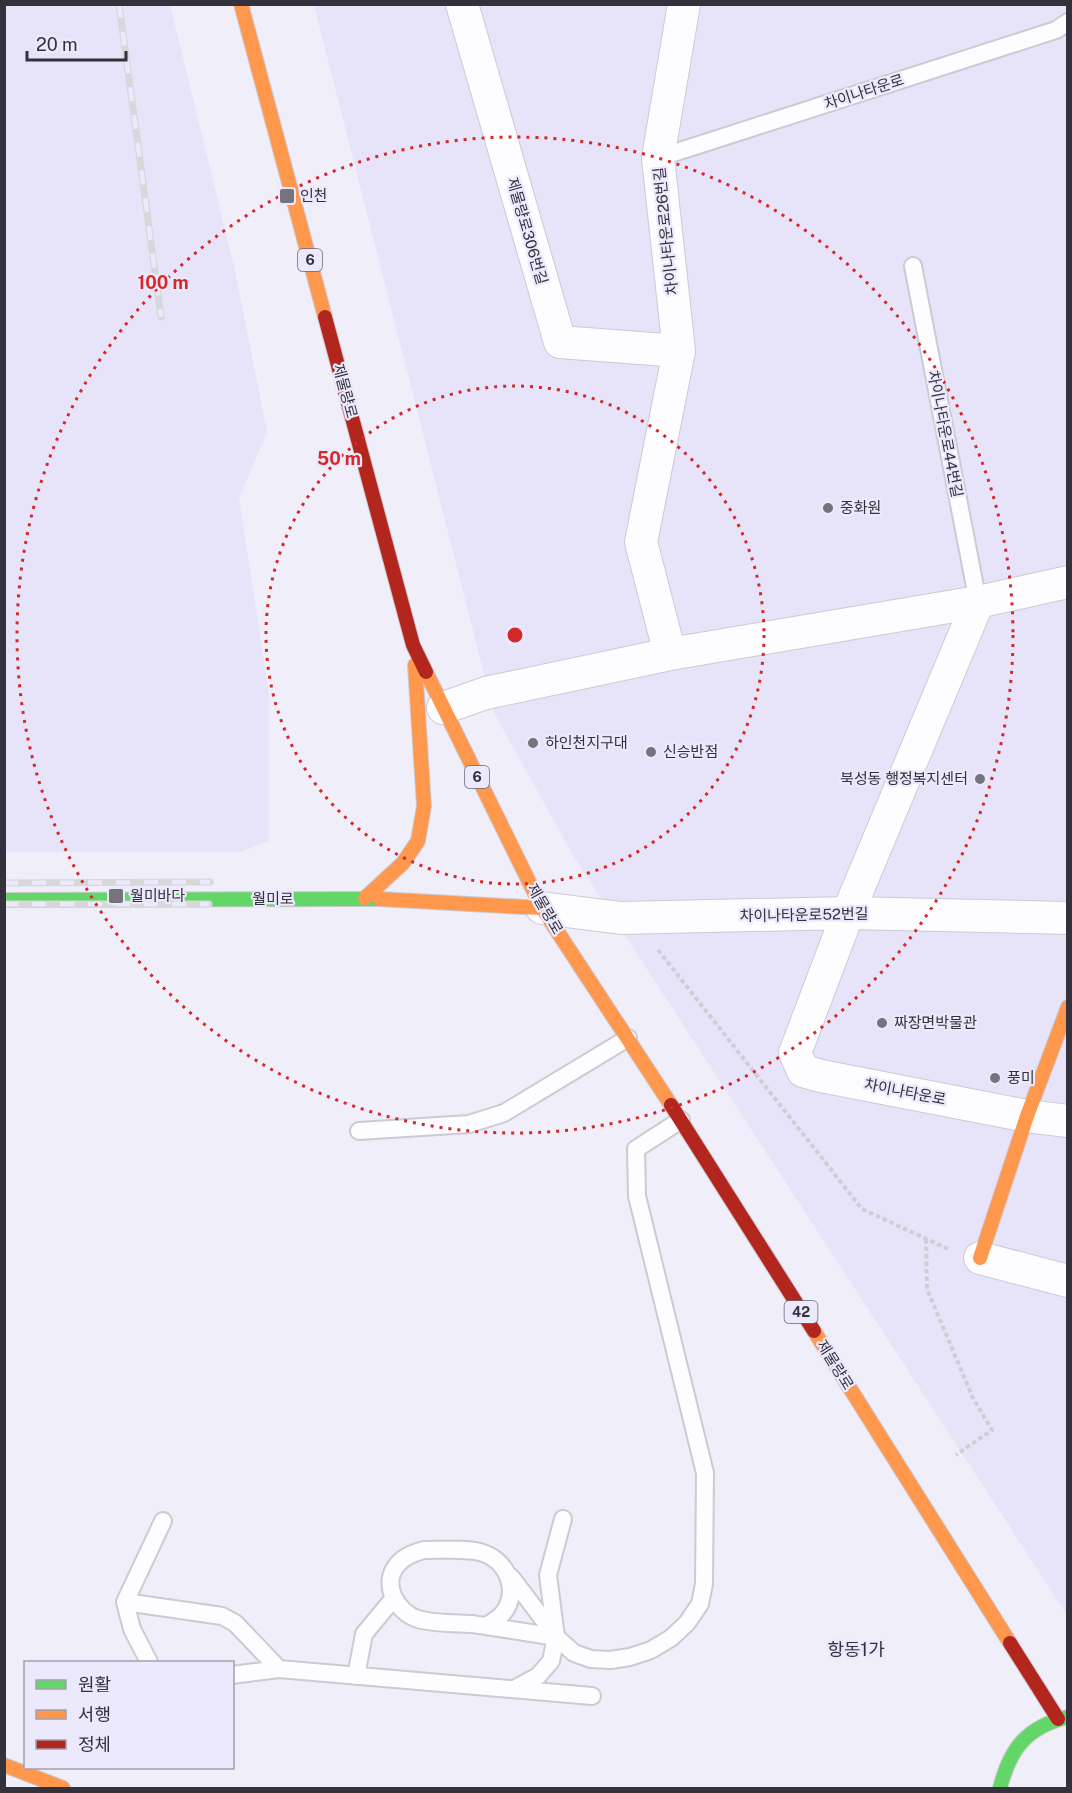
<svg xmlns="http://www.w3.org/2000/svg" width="1072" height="1793" font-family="'Public Sans','Noto Sans KR',sans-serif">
  <rect width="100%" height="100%" fill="#f0eef8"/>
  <path fill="#e7e4fa" d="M4 5H170L234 266 267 432 239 498 269 694V841L240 852H5Z
    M314 5H1067V1615L574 857 494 713Z"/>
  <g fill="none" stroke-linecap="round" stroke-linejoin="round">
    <defs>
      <path id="lane" d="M658 158 1056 30 1068 22
        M913 266 978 602
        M359 1131 469 1124 504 1113 628 1038
        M424 1550C439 1550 471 1548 483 1553 513 1563 522 1603 494 1621 492 1622 489 1625 487 1625 483 1626 477 1625 473 1624 456 1623 435 1624 418 1619 397 1613 381 1584 397 1565 404 1556 414 1553 424 1550Z
        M511 1577 555 1635
        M125 1602 222 1616 235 1623 279 1669
        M486 1626 556 1637 574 1653 591 1659 610 1660 630 1657 651 1650 671 1638 687 1623 700 1604 704 1584 705 1473 637 1196 636 1149 681 1120
        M149 1662 132 1629 125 1602 163 1521
        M232 1675 279 1669 592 1696
        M356 1676 364 1634 393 1599
        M516 1688 538 1676 551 1661 556 1637 548 1575 563 1519"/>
      <path id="street" d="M462 4 560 342 679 351
        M978 602 848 913 795 1053 803 1071 821 1076 1027 1116 1068 1121
        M670 654 641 542 679 351 658 158 684 4
        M443 708 486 693 670 654 978 602 1068 582
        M542 908 621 918 848 913 1068 918
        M980 1258 1068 1281"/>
      <path id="fast" d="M4 900 379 899
        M1000 1788C1010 1748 1027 1727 1068 1717"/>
      <path id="slow" d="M241 4 325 317
        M426 672 542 908 671 1105
        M365 898 403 863 418 841 424 806 415 665
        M379 899 542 908
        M980 1258 1027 1116 1068 1007
        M814 1331 1010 1643
        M4 1765 63 1788"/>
      <path id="jam" d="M325 317 413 645 426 672
        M671 1105 814 1331
        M1010 1643 1058 1719"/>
    </defs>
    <use href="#lane" stroke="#cccad3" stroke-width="20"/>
    <use href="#street" stroke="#cccad3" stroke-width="34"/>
    <use href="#fast" stroke="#cccad3" stroke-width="16"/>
    <use href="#slow" stroke="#cccad3" stroke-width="16"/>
    <use href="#jam" stroke="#cccad3" stroke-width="16"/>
    <path stroke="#cfced3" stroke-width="4" stroke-dasharray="4.5 3" stroke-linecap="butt" d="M658 950 862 1209 948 1249
      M926 1239 927 1289 973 1398 992 1430 956 1455"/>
    <use href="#lane" stroke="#fdfcfe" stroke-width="16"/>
    <use href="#street" stroke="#fdfcfe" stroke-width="32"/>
    <use href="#fast" stroke="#63d668" stroke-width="14"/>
    <use href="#slow" stroke="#ff974d" stroke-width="14"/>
    <use href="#jam" stroke="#b3261e" stroke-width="14"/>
    <defs>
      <path id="rail" d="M119 4 161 317
        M4 883 210 882
        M4 904H209"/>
    </defs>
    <use href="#rail" stroke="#d8d8db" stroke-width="7"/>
    <use href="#rail" stroke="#ece9fd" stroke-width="4.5" stroke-dasharray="14" stroke-linecap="butt"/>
  </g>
  <g fill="none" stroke="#d62828" stroke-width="3" stroke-dasharray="3 6">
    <circle cx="515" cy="635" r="249"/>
    <circle cx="515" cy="635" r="498"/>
  </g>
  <g fill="#75737d" stroke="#ece9fd" stroke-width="2">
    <rect x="279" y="188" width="16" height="16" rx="3"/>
    <circle cx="828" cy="508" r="6"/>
    <circle cx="533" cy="743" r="6"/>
    <circle cx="651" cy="752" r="6"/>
    <circle cx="980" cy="779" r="6"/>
    <rect x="108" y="888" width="16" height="16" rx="3"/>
    <circle cx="882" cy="1023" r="6"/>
    <circle cx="995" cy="1078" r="6"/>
  </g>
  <g text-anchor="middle" stroke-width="4.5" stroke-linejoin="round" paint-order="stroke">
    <g fill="#ece9fd" stroke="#6a6875" stroke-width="1.5">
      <rect x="298" y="249" width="24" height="22" rx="4.5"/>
      <rect x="465" y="766" width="24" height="22" rx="4.5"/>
      <rect x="784.5" y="1301" width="33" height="22" rx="4.5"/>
    </g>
    <g font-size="14" font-weight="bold" fill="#33313b">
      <text x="310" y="265">6</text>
      <text x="477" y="782">6</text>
      <text x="801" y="1317">42</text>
    </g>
    <g font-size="15" fill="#33313b" stroke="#ece9fd">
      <text transform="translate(864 92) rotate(-18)" y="5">차이나타운로</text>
      <text transform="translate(527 231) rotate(74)" y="5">제물량로306번길</text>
      <text transform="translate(666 231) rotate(-96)" y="5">차이나타운로26번길</text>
      <text transform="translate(345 391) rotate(75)" y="5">제물량로</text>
      <text transform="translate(945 434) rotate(79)" y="5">차이나타운로44번길</text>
      <text x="273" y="904">월미로</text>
      <text transform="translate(545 909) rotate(60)" y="5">제물량로</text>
      <text transform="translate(804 915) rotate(-1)" y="5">차이나타운로52번길</text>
      <text transform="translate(905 1092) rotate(11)" y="5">차이나타운로</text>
      <text transform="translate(835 1365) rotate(58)" y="5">제물량로</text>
    </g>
    <g font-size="15" fill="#33313b" stroke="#ece9fd" text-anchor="start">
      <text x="300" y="201">인천</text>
      <text x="840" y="513">중화원</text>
      <text x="545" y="748">하인천지구대</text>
      <text x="663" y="757">신승반점</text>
      <text x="968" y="784" text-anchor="end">북성동 행정복지센터</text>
      <text x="130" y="901">월미바다</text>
      <text x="894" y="1028">짜장면박물관</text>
      <text x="1007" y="1083">풍미</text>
    </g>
    <g font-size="18" fill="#33313b" stroke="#ece9fd">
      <text x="856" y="1656">항동1가</text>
    </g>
  </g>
  <circle cx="515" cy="635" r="9" fill="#d62828" stroke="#ece9fd" stroke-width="3"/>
  <g font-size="18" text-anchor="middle" font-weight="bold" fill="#d62828" stroke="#ece9fd" stroke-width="4.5" stroke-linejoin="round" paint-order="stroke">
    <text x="163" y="289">100 m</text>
    <text x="339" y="465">50 m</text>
  </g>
  <rect width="1072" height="1793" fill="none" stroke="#33313b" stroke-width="12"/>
  <rect x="24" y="1661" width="210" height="108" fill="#ece9fd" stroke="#a29faf" stroke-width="1.5"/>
  <rect x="36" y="1680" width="30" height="9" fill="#63d668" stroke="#a29faf" stroke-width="1.5"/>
  <text x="78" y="1691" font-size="18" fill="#33313b">원활</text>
  <rect x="36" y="1710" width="30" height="9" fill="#ff974d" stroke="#a29faf" stroke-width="1.5"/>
  <text x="78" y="1721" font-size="18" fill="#33313b">서행</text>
  <rect x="36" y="1740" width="30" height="9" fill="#b3261e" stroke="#a29faf" stroke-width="1.5"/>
  <text x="78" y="1751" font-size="18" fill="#33313b">정체</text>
  <path d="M27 51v9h99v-9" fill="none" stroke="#33313b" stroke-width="3"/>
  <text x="36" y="51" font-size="18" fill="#33313b" stroke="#ece9fd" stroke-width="4.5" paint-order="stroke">20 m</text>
</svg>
